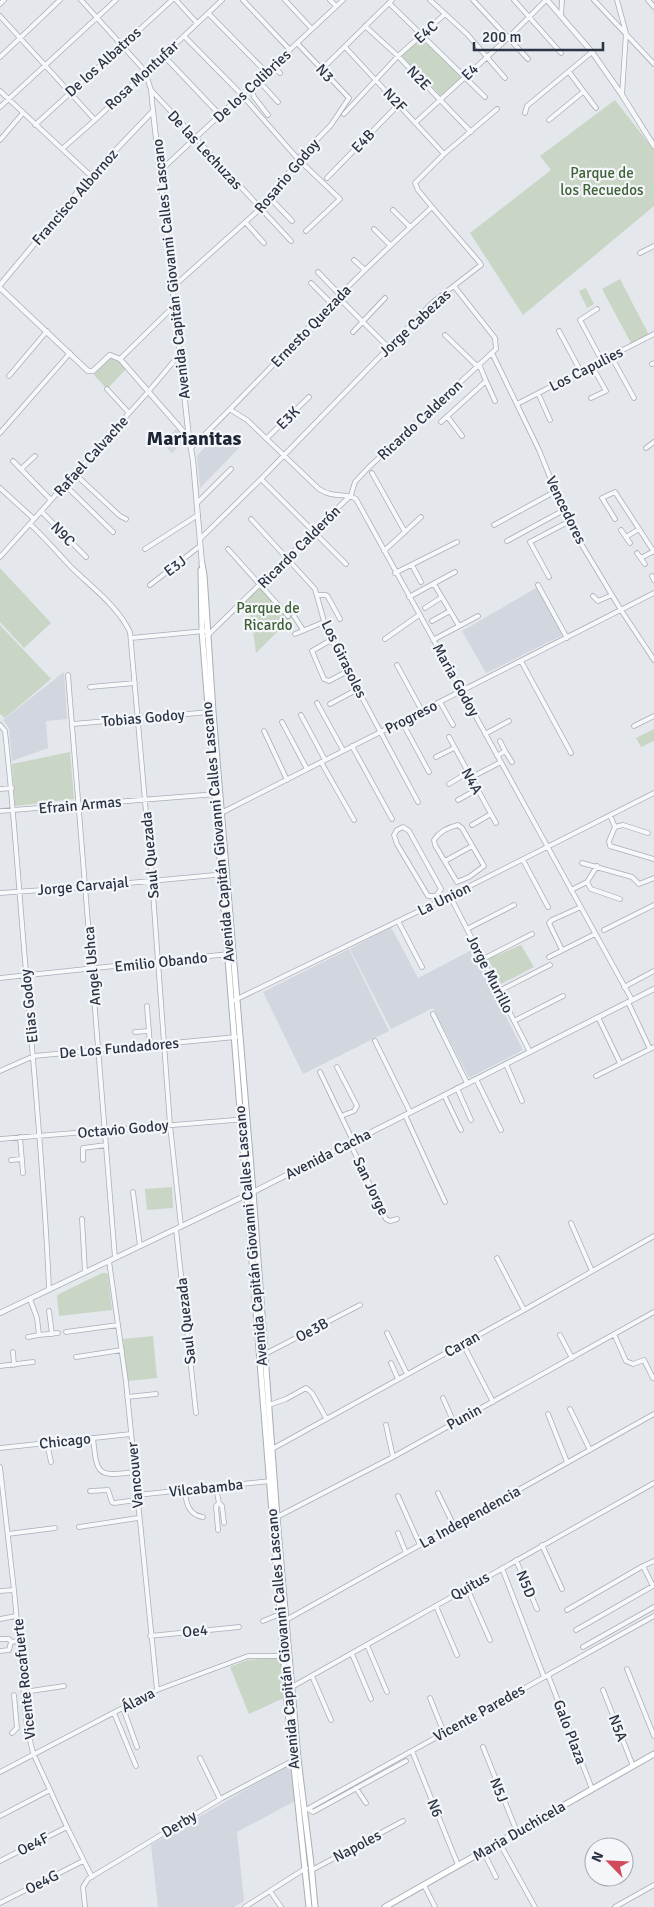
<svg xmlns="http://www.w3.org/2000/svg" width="654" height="1907" font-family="Signika,sans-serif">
  <rect width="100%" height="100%" fill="#e4e7ec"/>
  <path fill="#d2d6de" d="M176 429 186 440 172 453 162 443Z
    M210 442 240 447 200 488 197 456Z
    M538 587 565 634 486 673 462 631Z
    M64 672 67 719 46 721 48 748 12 761 9 728 3 720Z
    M391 927 418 978 472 950 523 1050 469 1078 433 1008 391 1029 350 949Z
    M349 949 389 1031 303 1074 263 992Z
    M290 1764 295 1801 237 1832 244 1901 234 1907H158L151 1845Z"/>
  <path fill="#c9d6c5" d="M421 37 463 77 442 97 401 56Z
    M615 100 654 150V206L523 315 470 233 551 170 540 156Z
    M620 279 649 335 631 343 602 289Z
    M586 288 594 304 587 308 579 291Z
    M112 357H115L127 368 107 389 94 375 107 360Z
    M0 568 51 623 24 648 0 622Z
    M261 585 292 617 256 653 251 617 240 605Z
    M0 625 51 679 5 718 0 714Z
    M654 729V741L641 747 636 738Z
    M70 752 74 799 15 806 12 764Z
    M521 945 534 967 501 984 488 959Z
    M172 1187 173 1208 147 1210 145 1189Z
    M102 1273H106L108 1275 112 1310 59 1316 57 1295Z
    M153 1336 157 1378 128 1381 123 1339Z
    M282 1658 286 1697 249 1714 230 1667 247 1660Z"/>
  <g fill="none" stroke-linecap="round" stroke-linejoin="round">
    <defs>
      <path id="minor" d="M81 0 145 71 151 90 153 111
        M176 0 197 23
        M243 0 290 50
        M285 0 312 29
        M330 0 336 6
        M430 0 467 34 505 78
        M473 0 528 59
        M514 0 561 53
        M594 0 654 64
        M617 0 626 33 622 95
        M648 0 654 7
        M389 3 485 97
        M0 4 4 0
        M208 13 266 72
        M0 16 95 120
        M561 16 562 0
        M365 26 398 56 471 132
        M184 36 242 95 298 159 340 199 306 231
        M297 43 349 98
        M345 47 444 154
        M163 55 220 115
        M0 57 60 0
        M273 66 280 73
        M322 69 392 0
        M569 72 596 108
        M258 80 278 102
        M250 88 252 90 254 97 268 115
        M151 90 291 241
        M0 91 91 176
        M0 107 116 0
        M525 113 527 106 592 52
        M344 114 398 56 445 14
        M549 120 583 92
        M416 122 509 37 546 0
        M35 125 172 0
        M0 140 23 113
        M62 149 95 120 222 0
        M160 171 343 0
        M327 178 399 104
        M271 199 292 221
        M393 210 410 227
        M246 223 264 243
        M374 229 390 245
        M640 253 654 246
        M354 260 365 270
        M318 272 340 295
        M311 283 332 304
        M173 287 271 199 298 159 331 125 349 98
        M338 297 388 347
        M597 309 580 320 602 361
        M559 331 581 372
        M353 332 385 298
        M445 335 477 366
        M492 353 539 450 568 522 621 610 654 660
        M611 356 634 398
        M120 359 175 305
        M652 364 654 363
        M9 376 47 331
        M486 381 495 401
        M107 389 129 413
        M538 393 550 420
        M591 398 606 391 592 366
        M517 404 654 334
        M231 410 247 420 319 489C334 499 346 492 356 499L632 1000
        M447 416 462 436
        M441 422 486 381 479 364
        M0 433 70 353
        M267 438 309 397
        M191 448C243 398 291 345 341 294 370 264 401 236 432 207
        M646 448 654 442
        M13 461 51 500
        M21 469 35 456
        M372 473 405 532
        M75 474 120 516 126 519
        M261 479 346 564
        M65 485 113 532
        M0 488 34 519
        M351 495 355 482 368 468 496 349 495 338 454 286
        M197 503 231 469
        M41 511 86 557
        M251 519 315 589 327 632 418 802
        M615 519 602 498 615 492 654 552
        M30 524C44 537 57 552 70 566 91 587 117 605 130 632L152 880 170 1125 181 1226
        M494 525 556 491
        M621 530 630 543
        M626 537 639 529
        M200 539 261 479 433 302 481 265 480 263 432 207 418 190 415 183 444 154 497 109
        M507 541 564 510
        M145 549 198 515
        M228 549 288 616
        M384 551 421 517
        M637 553 645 564
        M0 557 148 392 180 354
        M641 558 654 551
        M412 565 421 582
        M395 573 457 542
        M652 576 654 580
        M549 577 530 542 568 522
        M434 584 459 626
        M150 585 200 546
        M538 585 567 638
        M318 595H326L328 597 340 619
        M593 596 598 601 612 595
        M409 597 455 572
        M425 608 442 597
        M294 616 303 630
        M432 621 450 611
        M295 634 324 622
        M207 636 350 496
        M131 638 205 631
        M385 639 419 615
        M331 640 312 651 324 679 329 681 348 671
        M433 640 478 616
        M521 661 571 753
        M397 665 422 711
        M68 675 115 1258
        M90 687 135 683
        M440 702 453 725
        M317 703 343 750
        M330 704 358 689
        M301 715 325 760
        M282 722 307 769
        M402 722 429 772
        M73 724 210 712
        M0 725 5 731C14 811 19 892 26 972 34 1078 45 1184 49 1290
        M634 726 654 716
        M264 731 287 780
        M485 734 509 721
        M449 737 496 823
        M500 741 505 751
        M352 746 392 819
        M497 756 505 751 512 762
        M436 757 454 748
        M321 762 354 820
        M470 778 501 762
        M449 784 467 773
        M0 789 12 788
        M458 800 476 790
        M0 811 217 794
        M221 813 654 593
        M610 815 615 827 609 841 610 846 654 859
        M458 825 462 828 484 866 469 877 457 882 435 845 434 840C439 832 449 827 458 825Z
        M472 825 491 814
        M403 827 409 831 441 889 436 896H428L397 844 394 835 397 830Z
        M615 827 623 825 648 833
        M523 860 548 907
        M445 861 472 846
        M582 863 632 877 639 884 654 878
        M587 882 591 889 620 899
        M571 890 587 882 597 866
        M0 893 85 887 226 874
        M450 896 530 1052
        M398 921 422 967
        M467 929 514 905
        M604 930 654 905
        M562 950 549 923 552 920 581 907
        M549 957 595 934
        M483 959 532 934
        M0 978 229 954
        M624 987 654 971
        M499 991 550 965
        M235 1000 450 896 654 793
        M628 1002 650 1049
        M147 1006 150 1045
        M433 1014 467 1083
        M598 1017 620 1063
        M514 1021 563 996
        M135 1032 149 1031
        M375 1041 410 1112
        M506 1064 522 1101
        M337 1067 357 1106 354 1111 341 1116
        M0 1071 34 1056 236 1037
        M320 1072 353 1141
        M596 1076 654 1047
        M476 1079 501 1130
        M457 1088 471 1120
        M444 1095 461 1130
        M405 1115 445 1202
        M20 1137 23 1173
        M0 1139 247 1119
        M350 1143 386 1219 390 1221 397 1219
        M11 1160 22 1159
        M83 1160V1148L106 1145
        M133 1192 140 1246
        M82 1219 85 1272
        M571 1223 592 1271
        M176 1229 196 1413
        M497 1258 524 1310
        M109 1261 126 1382 157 1690
        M30 1299 37 1318 39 1335 58 1333
        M49 1311 52 1334
        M66 1332 118 1325
        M387 1333 407 1374
        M614 1334 626 1361 633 1364 644 1360 653 1378
        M560 1335 572 1358
        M28 1337 39 1335
        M463 1344 493 1402
        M13 1352 14 1365
        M265 1354 360 1305
        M76 1357 122 1350
        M391 1363 398 1379
        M0 1366 33 1362
        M127 1397 156 1394
        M443 1398 454 1423
        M269 1405 286 1399 306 1388 312 1393 326 1418
        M570 1409 590 1450
        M548 1414 567 1462
        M386 1425 393 1457
        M93 1438C97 1475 97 1477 134 1472
        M47 1443 51 1462
        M0 1448 131 1434
        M272 1449 524 1310 654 1236
        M0 1467 14 1590 27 1727 33 1753 67 1827 92 1877
        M216 1488 219 1503 216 1506 218 1530
        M90 1491 108 1490 112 1502 114 1503 137 1500
        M185 1491C186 1504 189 1515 203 1517
        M438 1493 454 1526
        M137 1495 271 1481
        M398 1496 420 1545
        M219 1503 222 1506 224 1523
        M275 1518 393 1457 654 1312
        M79 1527 138 1518
        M398 1533 406 1553
        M8 1534 55 1528
        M542 1545 562 1589
        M516 1560 537 1609
        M502 1568 544 1677
        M467 1588 490 1640
        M0 1591 14 1590
        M436 1606 457 1655
        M567 1610 643 1566
        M0 1619 16 1616
        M286 1620 654 1414
        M263 1621 280 1614
        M576 1630 653 1586 643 1566 654 1561
        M150 1636 239 1627
        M0 1639H9L11 1642 18 1641
        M367 1645 387 1692
        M583 1647 654 1607
        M0 1651 9 1650 11 1642
        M352 1654 371 1699
        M627 1669 654 1736
        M548 1675 592 1789
        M312 1676 331 1720
        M290 1688 654 1483
        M603 1690 633 1766
        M24 1692 64 1686
        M430 1698 444 1733
        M123 1708 137 1747
        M114 1713 136 1766
        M12 1733 17 1728 14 1695
        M483 1747 517 1832
        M412 1751 458 1865
        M200 1758 220 1799
        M0 1772 157 1690 248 1656H284
        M356 1788 366 1803
        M308 1809 313 1812 406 1761
        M304 1811 654 1616
        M0 1816 50 1790
        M499 1842 535 1907
        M483 1851 496 1877
        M0 1861 67 1827
        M312 1870 403 1821
        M424 1885 435 1907
        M270 1891 281 1907
        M0 1903 83 1861
        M85 1907 83 1887 88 1879 222 1798 294 1760
        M245 1907 306 1868
        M615 1907 654 1885"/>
      <path id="tertiary" d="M547 0 592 52 622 95 654 146
        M153 111 189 438 193 460 202 564
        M0 285 91 176 153 111
        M0 288 88 371H93L110 355 120 359 188 437
        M0 1313 253 1192 654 989"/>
      <path id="secondary" d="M202 564 204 575 213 712 253 1192 277 1518 298 1759 311 1864 315 1907
        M201 570 202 631 287 1702 309 1907
        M385 1907 654 1754"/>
    </defs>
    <use href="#minor" stroke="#a9aeb7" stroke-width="5.5"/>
    <use href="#tertiary" stroke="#a9aeb7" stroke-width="6"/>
    <use href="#secondary" stroke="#a9aeb7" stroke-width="7"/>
    <use href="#minor" stroke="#f7f8fa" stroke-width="4"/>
    <use href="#tertiary" stroke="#f7f8fa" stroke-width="4.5"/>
    <use href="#secondary" stroke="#fff" stroke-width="5"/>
  </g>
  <g text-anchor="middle" stroke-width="4.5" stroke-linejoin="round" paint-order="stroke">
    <g font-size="15" fill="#2b3445" stroke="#f4f6f9">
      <text transform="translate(426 32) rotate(-42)" y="5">E4C</text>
      <text transform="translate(103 62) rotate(-42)" y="5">De los Albatros</text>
      <text transform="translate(470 72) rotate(-44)" y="5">E4</text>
      <text transform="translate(325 73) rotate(47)" y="5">N3</text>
      <text transform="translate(142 75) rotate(-43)" y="5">Rosa Montufar</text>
      <text transform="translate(419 78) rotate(46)" y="5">N2E</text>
      <text transform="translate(252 86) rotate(-43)" y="5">De los Colibries</text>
      <text transform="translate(395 100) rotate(46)" y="5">N2F</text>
      <text transform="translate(363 141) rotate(-46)" y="5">E4B</text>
      <text transform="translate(205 150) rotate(47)" y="5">De las Lechuzas</text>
      <text transform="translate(287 176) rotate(-50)" y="5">Rosario Godoy</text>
      <text transform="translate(75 197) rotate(-49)" y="5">Francisco Albornoz</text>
      <text transform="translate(171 269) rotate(-96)" y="5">Avenida Capitán Giovanni Calles Lascano</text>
      <text transform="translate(415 323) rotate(-43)" y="5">Jorge Cabezas</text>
      <text transform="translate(311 326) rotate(-46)" y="5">Ernesto Quezada</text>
      <text transform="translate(586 369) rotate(-27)" y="5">Los Capulies</text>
      <text transform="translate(288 418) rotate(-45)" y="5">E3K</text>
      <text transform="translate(420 420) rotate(-43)" y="5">Ricardo Calderon</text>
      <text transform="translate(91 456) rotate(-48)" y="5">Rafael Calvache</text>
      <text transform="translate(566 510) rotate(64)" y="5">Vencedores</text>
      <text transform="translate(63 534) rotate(46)" y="5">N9C</text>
      <text transform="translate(299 547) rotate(-45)" y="5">Ricardo Calderón</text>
      <text transform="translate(175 566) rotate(-37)" y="5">E3J</text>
      <text transform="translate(344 659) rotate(64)" y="5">Los Girasoles</text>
      <text transform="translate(456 680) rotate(61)" y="5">Maria Godoy</text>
      <text transform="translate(411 717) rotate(-27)" y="5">Progreso</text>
      <text transform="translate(143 718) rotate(-5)" y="5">Tobias Godoy</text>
      <text transform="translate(472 781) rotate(61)" y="5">N4A</text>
      <text transform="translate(80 805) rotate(-5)" y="5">Efrain Armas</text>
      <text transform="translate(218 832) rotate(-95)" y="5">Avenida Capitán Giovanni Calles Lascano</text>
      <text transform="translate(150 855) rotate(-95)" y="5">Saul Quezada</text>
      <text transform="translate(83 886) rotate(-5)" y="5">Jorge Carvajal</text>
      <text transform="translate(444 899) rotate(-26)" y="5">La Union</text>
      <text transform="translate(161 962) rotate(-6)" y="5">Emilio Obando</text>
      <text transform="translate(92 966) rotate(-95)" y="5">Angel Ushca</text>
      <text transform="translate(490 974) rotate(63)" y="5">Jorge Murillo</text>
      <text transform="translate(29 1006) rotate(-96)" y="5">Elias Godoy</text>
      <text transform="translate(119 1048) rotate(-5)" y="5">De Los Fundadores</text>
      <text transform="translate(123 1129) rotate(-5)" y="5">Octavio Godoy</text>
      <text transform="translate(328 1154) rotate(-27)" y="5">Avenida Cacha</text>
      <text transform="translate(371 1186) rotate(64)" y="5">San Jorge</text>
      <text transform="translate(251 1236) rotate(-95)" y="5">Avenida Capitán Giovanni Calles Lascano</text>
      <text transform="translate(186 1321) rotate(-96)" y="5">Saul Quezada</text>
      <text transform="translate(312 1330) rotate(-28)" y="5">Oe3B</text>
      <text transform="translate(462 1344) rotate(-29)" y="5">Caran</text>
      <text transform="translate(464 1417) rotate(-29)" y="5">Punin</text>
      <text transform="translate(65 1441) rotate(-6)" y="5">Chicago</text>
      <text transform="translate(135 1475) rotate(-95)" y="5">Vancouver</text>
      <text transform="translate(206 1488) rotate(-6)" y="5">Vilcabamba</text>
      <text transform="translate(470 1517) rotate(-29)" y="5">La Independencia</text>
      <text transform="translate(526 1584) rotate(67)" y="5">N5D</text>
      <text transform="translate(470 1586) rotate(-30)" y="5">Quitus</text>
      <text transform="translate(195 1631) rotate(-6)" y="5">Oe4</text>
      <text transform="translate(283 1639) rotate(-95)" y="5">Avenida Capitán Giovanni Calles Lascano</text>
      <text transform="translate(24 1679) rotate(-96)" y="5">Vicente Rocafuerte</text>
      <text transform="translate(138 1700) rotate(-28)" y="5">Álava</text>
      <text transform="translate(479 1713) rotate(-29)" y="5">Vicente Paredes</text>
      <text transform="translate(618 1728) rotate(69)" y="5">N5A</text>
      <text transform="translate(570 1732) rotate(69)" y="5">Galo Plaza</text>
      <text transform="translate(499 1790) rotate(68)" y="5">N5J</text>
      <text transform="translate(435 1808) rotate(68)" y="5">N6</text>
      <text transform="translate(179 1824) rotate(-31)" y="5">Derby</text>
      <text transform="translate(519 1831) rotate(-30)" y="5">Maria Duchicela</text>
      <text transform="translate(33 1844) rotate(-27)" y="5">Oe4F</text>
      <text transform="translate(357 1846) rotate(-28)" y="5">Napoles</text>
      <text transform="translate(42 1882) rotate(-27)" y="5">Oe4G</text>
    </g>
    <g font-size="15" fill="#3f6138" stroke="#f4f6f9">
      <text x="602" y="178">Parque de<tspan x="602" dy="17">los Recuedos</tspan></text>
      <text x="268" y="613">Parque de<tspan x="268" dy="17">Ricardo</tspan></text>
    </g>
    <g font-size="20" font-weight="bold" fill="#1d2536" stroke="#f4f6f9">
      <text x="194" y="445">Marianitas</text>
    </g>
  </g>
  <g transform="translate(609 1862) rotate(294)"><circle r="24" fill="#f4f6f9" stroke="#a4a8b1"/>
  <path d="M0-4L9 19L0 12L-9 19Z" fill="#d1495b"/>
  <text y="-8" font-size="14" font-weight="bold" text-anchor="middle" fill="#2b3445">N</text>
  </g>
  <path d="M474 42v8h129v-8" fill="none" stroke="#2b3445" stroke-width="2.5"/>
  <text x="482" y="42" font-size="15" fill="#2b3445" stroke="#f4f6f9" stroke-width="4" paint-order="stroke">200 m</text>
</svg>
